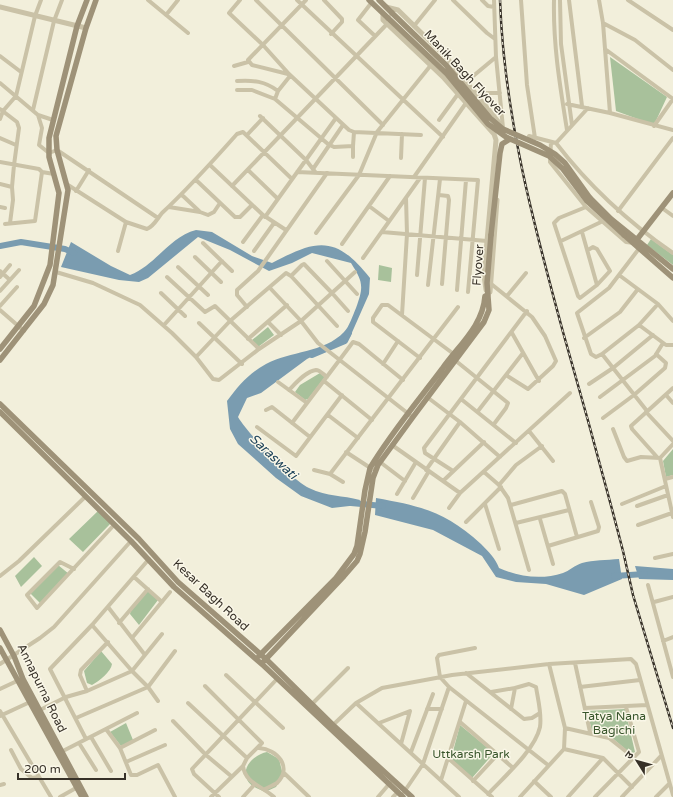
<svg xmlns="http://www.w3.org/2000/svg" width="673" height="797" font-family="'Varela Round','Noto Sans Devanagari',sans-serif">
  <rect width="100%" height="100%" fill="#f2efdb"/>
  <path fill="#a8c19b" d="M610 57 667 97 654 125 616 111Z
    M651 239 673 255V265L647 245Z
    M379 265 392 268 391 282 378 280Z
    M268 327 274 335 258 347 252 340Z
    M320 373 325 377 308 399 305 400 295 392 300 385Z
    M673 449V475L666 477 663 461Z
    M98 511 111 523 83 552 69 539Z
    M34 557 42 566 21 587 15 576Z
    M58 565 69 574 41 604 30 593Z
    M148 590 158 600 139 625 130 614 131 609Z
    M101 651 112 664C111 672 99 681 92 685L87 683 84 671Z
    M625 709 635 752 631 754 610 736 592 731 587 711Z
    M126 723 133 740 121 746 110 732Z
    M460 725 494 753 472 778 451 759Z
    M267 752 279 759 283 775 276 787 265 792C259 789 249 786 247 779 241 766 256 754 267 752Z"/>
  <path fill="#7a9cb0" d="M196 230 212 232 252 256 272 263C317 239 336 235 370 278L369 294 350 337 307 359 261 393 247 398 238 417C248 434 292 480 309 488 328 497 342 495 360 500L358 505 332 508 301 496 276 478 238 444 230 429 227 401C238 386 249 373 266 364 290 351 324 353 344 332 349 327 353 315 356 308 364 286 363 282 351 263L312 253 292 263 269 271 230 250 198 237 148 278 139 282 119 280 61 267 71 242 111 266 130 275C156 265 169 237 196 230Z
    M376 498C421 506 446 512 481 544 488 551 496 559 499 568 519 577 542 580 563 573 569 571 575 565 582 563 593 560 607 560 619 559L622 579 584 595 546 584 516 582 496 577 482 556 433 530 375 515Z
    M635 566 673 569V580L639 579Z"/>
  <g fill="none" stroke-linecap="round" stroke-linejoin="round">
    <path stroke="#7a9cb0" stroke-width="6" d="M0 246 21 242 65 249 74 253
      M312 355 345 341 349 333
      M351 503 383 506
      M614 576 645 574"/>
    <path stroke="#cac2a7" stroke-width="4" d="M148 0 188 33
      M240 0 229 13 263 45 289 74 349 130 354 132 421 135
      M256 0 383 125
      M297 0 443 137
      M324 0 342 19V22L331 34
      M453 0 487 33 495 39
      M482 0 488 6 494 7
      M494 0 496 57 503 128
      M521 0 527 85 535 138
      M554 0C553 45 560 86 567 130
      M560 0 561 44 572 125
      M569 0 582 106
      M599 0 603 23 610 113
      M628 0 673 30
      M372 2 358 20 375 36
      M166 15 178 0
      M603 23 635 40 673 70
      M414 26 435 0
      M605 49 673 99
      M0 56 21 72
      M234 66 248 62
      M288 74 252 65 248 60 306 0
      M290 76 278 91 275 99 328 144 334 147 353 146 354 132
      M237 81C253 80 265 81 278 91
      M466 82 496 57
      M0 83 38 115 42 128 39 145 49 153 57 150 158 218
      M237 90H252L275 99
      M475 93H500
      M567 104 610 113 673 130
      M0 109 17 122 19 128 14 165 12 187 13 200 10 223
      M33 110 54 21 62 0
      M38 115 53 120
      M260 116 306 160 316 173
      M0 119 3 111 16 96 35 16 41 0
      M439 120 458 94
      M654 126 673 99
      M247 135 263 118
      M529 136 556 143 588 108
      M0 138 16 145
      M551 142 550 162 586 207 626 242 634 243
      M556 143C589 186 628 222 673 253
      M353 157V146
      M401 158 402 134
      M0 162 39 169 42 172 54 174
      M210 165 263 215 286 230
      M313 169 343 125
      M248 170 278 199
      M297 172 478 180 468 292
      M414 177 466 103
      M196 180 235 217H240L252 205
      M0 184 12 187
      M68 185 126 222 147 229C154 226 157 219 162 213 189 188 213 161 237 134L243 132 292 179
      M232 186 387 24
      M76 191 89 170
      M182 195 199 211
      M439 195 448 196 449 200 442 284
      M369 206 389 221
      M0 207 5 208
      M169 207 200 212 208 215 214 212 220 203
      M586 207 559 218 554 223 578 296 580 298 597 285 610 271 597 249 593 247 588 250
      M662 208 673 216
      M618 211 673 138
      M265 217 336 118
      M5 224 35 221 42 172
      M382 232 487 241
      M582 232 597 285
      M316 233 359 175 377 132 431 65
      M561 241 601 222
      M243 242 263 215
      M203 243 232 271
      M342 244 390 176
      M641 246 609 288 577 313 591 354 596 357 602 354 639 325 658 304
      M118 251 126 222
      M254 251 274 223
      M195 257 221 282
      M363 258 420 178
      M327 261 357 294
      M178 267 208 295
      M0 271 10 280
      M56 272 93 283 140 305 172 333 196 357 213 379 219 380 259 349 301 321 355 272
      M417 275 425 178
      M619 275 658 304 673 321
      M291 276 302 265 304 264 332 293 348 311
      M0 277 10 265
      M167 277 205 312 215 306 259 349
      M490 283 532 317 545 336 556 361 553 366 528 389 506 375
      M428 285 440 179
      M270 288 301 321 318 343 410 415
      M457 290 466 180
      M0 291 19 270
      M161 293 185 316
      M507 296 526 273
      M0 306 17 287
      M247 307 237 295V290L258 271 327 173
      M0 310 24 331
      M402 315 407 234 406 198
      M268 322 281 335
      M199 323 242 364
      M164 325 222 261
      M639 325 666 345H673
      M512 333 539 381
      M584 338 620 312 638 289
      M248 339 287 305
      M602 354 647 411
      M196 357 230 321 286 273 291 276 337 326
      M420 358 373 322V318L382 305H388L455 355
      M456 361 508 403 506 408 494 424
      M383 364 398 341
      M324 381 372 420
      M278 382 307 403
      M589 384 613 368 653 335
      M289 390C295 384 306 371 316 370 320 370 324 375 327 377
      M666 395 673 403
      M427 397 460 422 500 457
      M600 397 655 356 663 343
      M461 399 516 443
      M266 410 272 407 310 437
      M478 411 523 353
      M646 412 673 441
      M328 415 358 438
      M603 418 634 395 665 368 666 363 656 354
      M292 423 353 342 359 344 403 380
      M257 427 296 456 342 395
      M613 429 624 457 627 461 641 457 660 458
      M529 431 553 461
      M392 445 460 493
      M346 452 372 469
      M657 457 632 429 631 426 673 388
      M660 458 673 517
      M660 458 673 444
      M380 462 405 481
      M314 470 330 474 343 482
      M426 470 460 422
      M453 471 425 453 424 448 527 311
      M484 472 499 485 508 498 529 570
      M330 474 458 307
      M665 479 673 477
      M443 481 484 442
      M499 485 516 465 542 446
      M397 494 416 462
      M413 498 429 471
      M485 504 499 549
      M622 504 666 486
      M511 505 562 491 565 494 577 537
      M637 506 668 495
      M449 508 460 493 570 393
      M540 519 553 564
      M466 522 501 487
      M516 523 569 510
      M638 525 672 513
      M548 546 598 531 599 527 591 502
      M655 558 673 554
      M74 569 60 562 27 595 37 608 114 525
      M0 576 19 561 85 497
      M134 577 162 602
      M648 585 673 677
      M654 602 673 597
      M108 607 145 655
      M119 623 148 589
      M92 625 132 671 148 687 158 701
      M132 638 170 592
      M663 641 673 637
      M475 648 439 655 437 658 440 677 449 687 548 765
      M575 663 590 732
      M0 664 40 638 54 627 131 541
      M466 673 524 719 532 718 540 713
      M226 675 283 728
      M205 686 262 743 247 758 243 766 211 797
      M580 687 640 680
      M0 689 17 681
      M87 691 80 675 81 670 108 642
      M491 692 515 688 511 709
      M188 703 247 758
      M356 703 459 797
      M312 704 348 668
      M585 708 647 705
      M427 709H442
      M40 710 66 697 87 691 132 671 162 634
      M0 711 51 797
      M0 716 30 702
      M76 718 148 687 175 651
      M173 721 206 755 231 776
      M460 722 512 767
      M379 723 410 711 401 744
      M333 725 356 703 382 688 452 675 549 664 631 659 636 664 673 795
      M565 728 609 738 633 757
      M106 729 120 748 131 775H137L158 765 175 797
      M91 737 111 771
      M86 739 50 669 92 625 149 559
      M79 743 96 770
      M120 748 155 730
      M259 748C277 749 293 767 277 783 274 785 269 787 265 789
      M564 749 603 758 632 787
      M11 750 21 769 32 778 38 777
      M61 752 137 713
      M411 752 433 694
      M448 758 492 797
      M126 762 165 745
      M243 766C245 783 262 786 274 797
      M284 773 309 797
      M441 780 466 701
      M473 781 498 754
      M534 781 551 797
      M0 785 4 784
      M404 792 423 764 449 687
      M488 794C504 777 535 750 540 727 542 714 538 700 536 687L529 684 515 688
      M60 797 76 788
      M219 797 194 774 192 769 277 679
      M243 797 255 784
      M378 797 390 783
      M393 797 398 792
      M520 797 564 749 565 728 549 664
      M568 797 603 758
      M595 797 639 752 626 707
      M622 797 661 756
      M656 797 669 784"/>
    <path stroke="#cac2a7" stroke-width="5" d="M0 7 86 28
      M386 7 398 10 446 57 501 125
      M383 13V20L444 78 494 134 496 140 484 275 486 290
      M490 292 497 200"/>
    <path stroke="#9e9278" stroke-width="5.5" d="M369 0 388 18
      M379 0 392 13
      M590 198 611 219 673 269
      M624 235 673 278
      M635 242 673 193
      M0 349 34 306 50 265 59 193 49 157V138L77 26 87 0
      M0 360 44 304 53 285 68 190 57 150 56 136 86 28 96 0
      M0 404 139 539 178 582 266 659 333 725 412 797
      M0 412 131 541 174 587 264 666 403 797
      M0 630 14 656 23 679 86 797
      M0 648 82 797
      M259 656 336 578 354 554 357 546 365 490 370 468C391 433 418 401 442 369 458 346 483 326 485 296L488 295
      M264 661 344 576 357 561 360 554 365 532 373 478 378 465 413 417 484 322 489 310 487 283 491 235"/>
    <defs>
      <path id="rail" d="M500 0C504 114 533 222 563 332 584 405 604 478 623 551L633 595 673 728"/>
    </defs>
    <use href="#rail" stroke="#373128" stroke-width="2.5"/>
    <use href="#rail" stroke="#faf7e8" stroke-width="1" stroke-dasharray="3" stroke-linecap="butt"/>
    <path stroke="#9e9278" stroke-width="5.5" d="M392 13 446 65 490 118 503 129 540 145 555 154 565 163 590 198
      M388 18 447 74 488 124 506 137 549 156 563 169 587 201 624 235
      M491 235 500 153 502 144 510 139"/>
  </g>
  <g text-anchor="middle" stroke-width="3" stroke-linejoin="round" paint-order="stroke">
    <g font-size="12" fill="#373128" stroke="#faf7e8">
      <text transform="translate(465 73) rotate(47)" y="4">Manik Bagh Flyover</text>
      <text transform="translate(478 265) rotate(-86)" y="4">Flyover</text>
      <text transform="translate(211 595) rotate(43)" y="4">Kesar Bagh Road</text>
      <text transform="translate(42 688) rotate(64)" y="4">Annapurna Road</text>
    </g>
    <g font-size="12" fill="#38552b" stroke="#faf7e8">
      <text x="614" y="720">Tatya Nana<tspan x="614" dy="14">Bagichi</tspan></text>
      <text x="471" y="758">Uttkarsh Park</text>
    </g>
    <g font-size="13" font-style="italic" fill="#1c4259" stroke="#faf7e8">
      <text transform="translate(274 456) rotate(43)" y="5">Saraswati</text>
    </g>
  </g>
  <g transform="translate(637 761) rotate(307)" stroke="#faf7e8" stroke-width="3" paint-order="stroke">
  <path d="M0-3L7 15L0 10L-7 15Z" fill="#373128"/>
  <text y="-6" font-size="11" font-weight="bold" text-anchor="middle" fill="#373128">उ</text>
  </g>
  <path d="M18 773v6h107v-6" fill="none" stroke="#373128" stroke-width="2"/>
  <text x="24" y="773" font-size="12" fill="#373128" stroke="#faf7e8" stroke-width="3" paint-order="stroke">200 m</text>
</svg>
